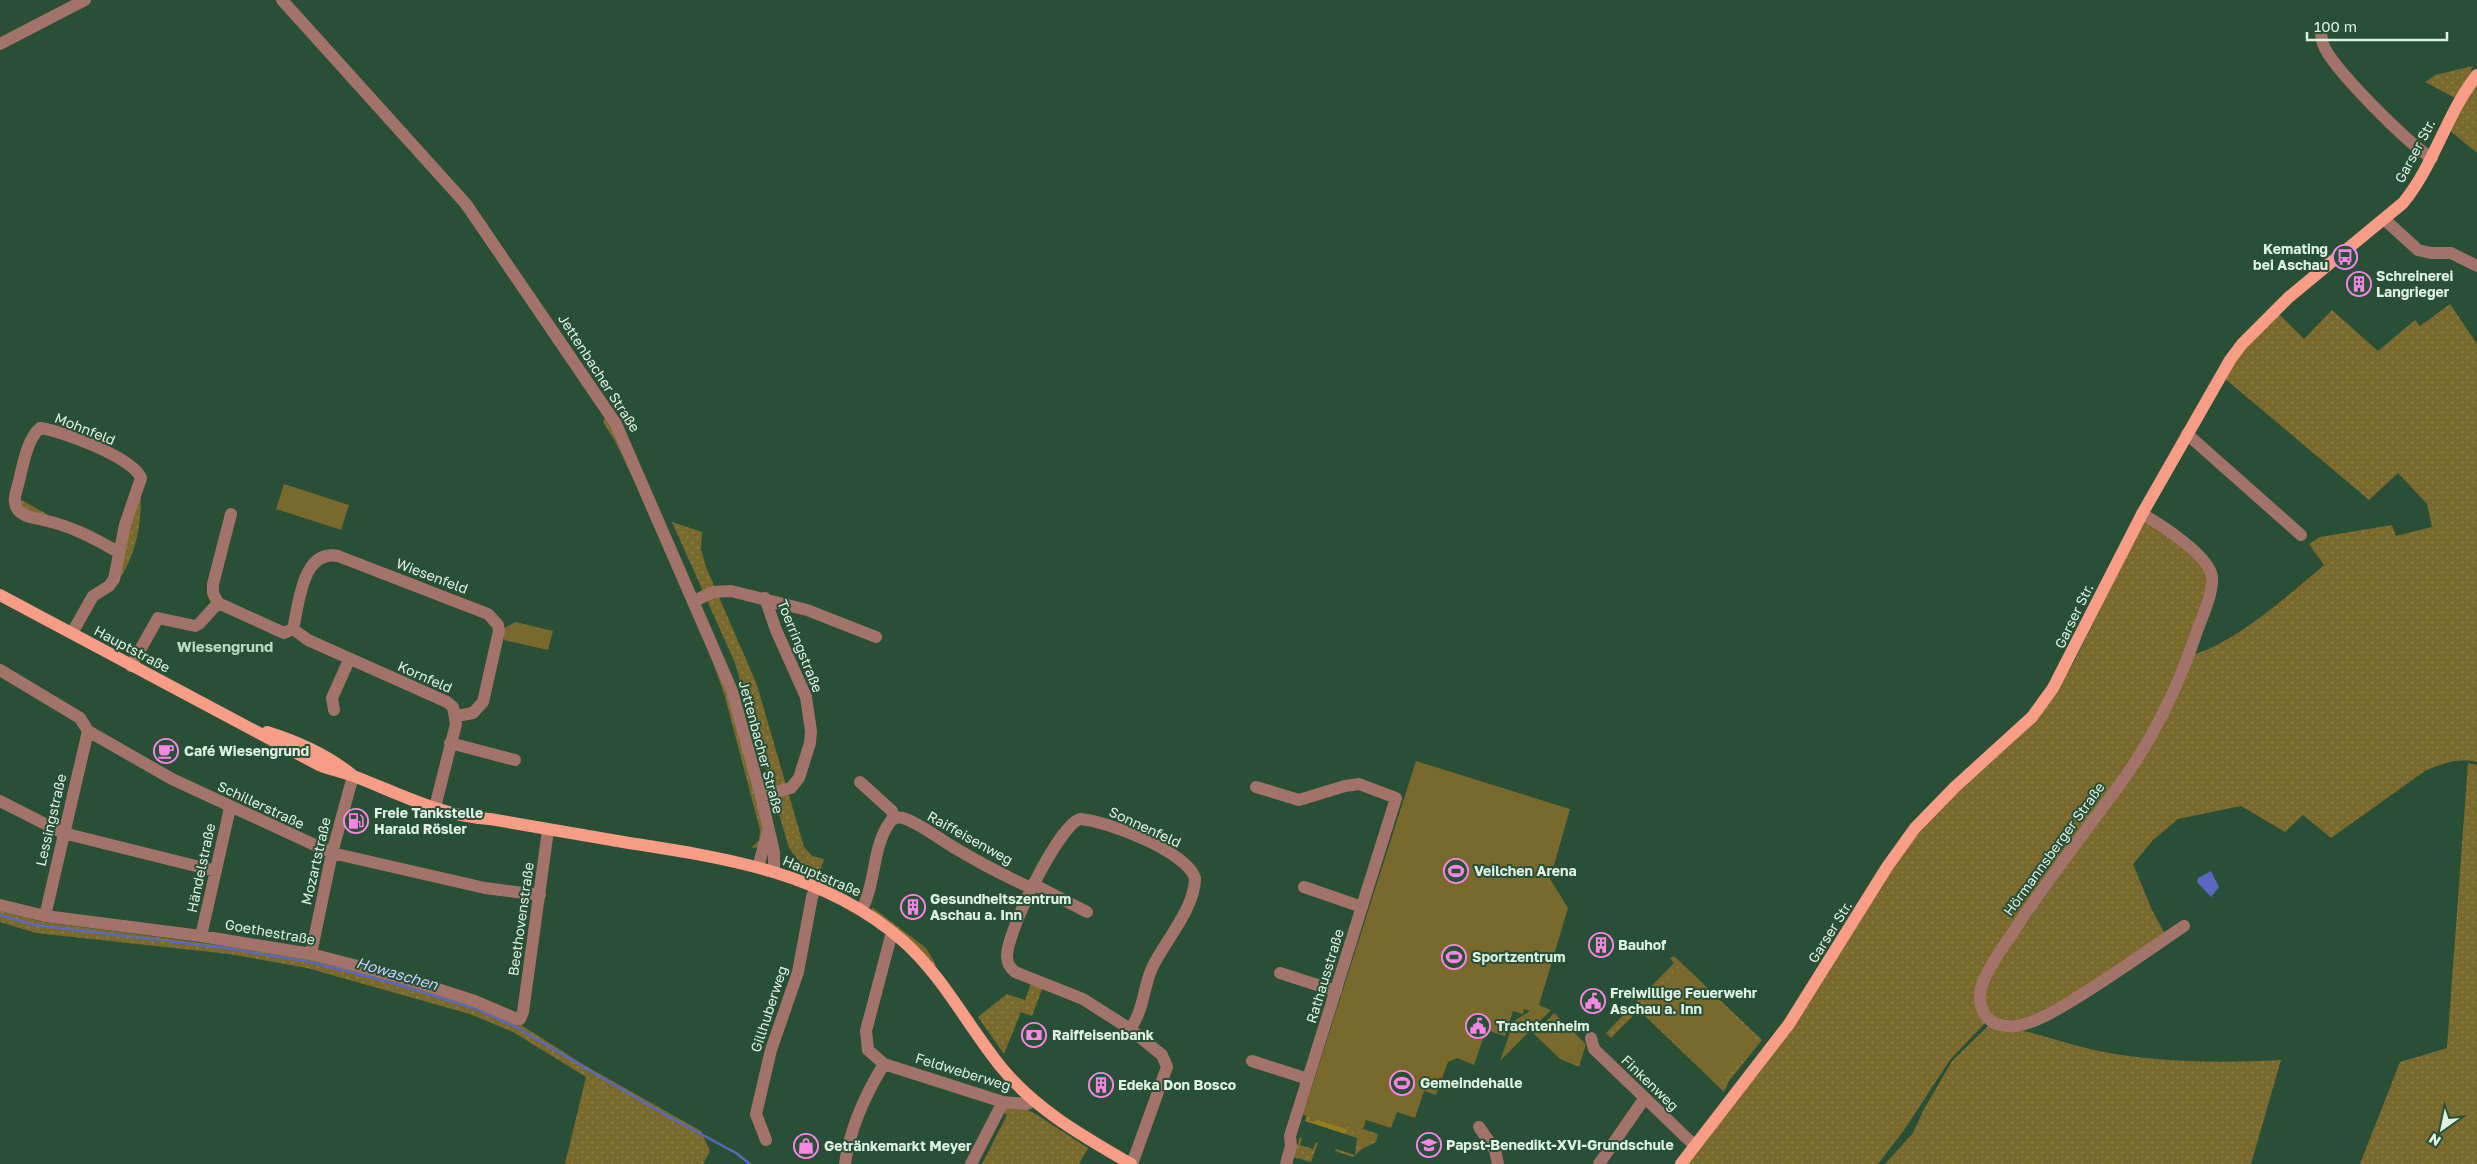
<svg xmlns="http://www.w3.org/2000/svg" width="2477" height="1164" font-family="'Golos Text',sans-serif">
  <defs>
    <pattern id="grass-dots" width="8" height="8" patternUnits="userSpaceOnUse" patternTransform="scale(1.25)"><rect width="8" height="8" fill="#79692d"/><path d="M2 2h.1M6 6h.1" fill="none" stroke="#8c7f4b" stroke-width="1.8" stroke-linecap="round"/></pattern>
    <pattern id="forest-firs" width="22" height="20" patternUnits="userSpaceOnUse" patternTransform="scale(1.25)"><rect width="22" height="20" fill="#957e22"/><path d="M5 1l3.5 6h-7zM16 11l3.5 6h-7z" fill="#746930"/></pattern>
  </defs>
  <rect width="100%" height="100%" fill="#294f37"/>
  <path fill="url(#grass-dots)" d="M2473 66 2471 70 2472 73 2455 98 2425 82 2435 75Z
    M2477 82V153L2449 130Z
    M2450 304 2477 344V762C2458 758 2442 763 2425 771L2331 838 2303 815 2285 832 2241 806 2178 819 2153 840 2133 864 2152 910 2164 932 2161 935 2089 987 2019 1023 1999 1021 1986 1011 1983 990 1988 978 2116 795 2191 655C2233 645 2291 593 2324 565L2309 544 2320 537 2392 525 2396 536 2432 527 2427 504 2398 473 2369 500 2223 377 2234 361 2278 313 2304 339 2332 310 2378 351 2415 320 2420 326Z
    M605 417 617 437 732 706 763 827 760 847 751 848 759 840 760 830 725 697 712 660 634 481 615 441 603 422Z
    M141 495C141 528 136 555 117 583L121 556Z
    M18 498 52 517 25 510Z
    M2144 521 2182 542 2210 574 2186 653 2139 749 1983 976 1986 1022 1950 1060 1904 1130 1878 1164H1687L1905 850 1936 812 2016 740 2036 719 2057 690 2075 660Z
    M672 522 702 532 701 549 706 567 757 685 804 847 812 856 824 859 819 874 815 875 804 867 789 848 735 663Z
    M2468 763 2477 765V1164H2360L2400 1062 2447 1048Z
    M872 907 926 948 936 965 934 966 872 910Z
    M0 911 43 922 310 957 477 1005 521 1025 584 1065 701 1131 710 1151 703 1164H565L586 1077 513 1032 470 1014 307 968 229 954 36 933 0 922Z
    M1674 956 1762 1040 1729 1081 1724 1092 1639 1010 1611 1038 1606 1033 1674 963 1670 958Z
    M1031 983 1043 987 1032 1016 1021 1012 1004 1054 978 1017 1007 994 1025 1000Z
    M1990 1024C2026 1029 2059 1042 2094 1050 2155 1063 2219 1063 2281 1060L2251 1164H1885L1913 1133 1923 1111 1952 1061Z
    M1005 1108H1023L1034 1113 1088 1148 1079 1164H982L1007 1115 1002 1112Z
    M1348 1124 1378 1134 1376 1142 1362 1149 1353 1157 1335 1151 1336 1149 1355 1155 1357 1138 1345 1134Z
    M1300 1137 1302 1138 1300 1145 1313 1149 1316 1142 1318 1143 1311 1162 1293 1157Z"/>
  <path fill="url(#forest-firs)" d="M1307 1116 1347 1129 1345 1134 1305 1121Z"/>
  <path fill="#79692d" d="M284 484 349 505 341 530 276 509Z
    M516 622 553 631 548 650 504 640V628Z
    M1416 761 1570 809 1550 879 1568 908 1539 1005 1551 1010 1500 1061 1514 1021 1530 1011 1524 1009 1523 1014 1513 1011 1505 1036 1486 1030 1474 1065 1457 1058 1448 1062 1436 1095 1424 1091 1415 1118 1397 1112 1391 1128 1366 1120 1363 1129 1348 1124 1347 1129 1303 1115Z
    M1679 967 1757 1043 1718 1084 1640 1007Z
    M1554 1013 1586 1044 1579 1067 1560 1059 1534 1034Z
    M1357 1137a6 6 0 1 1 12 0a6 6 0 1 1-12 0Z"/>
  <path fill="#5a68c0" d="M2211 871 2219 887 2211 897 2197 882 2198 878Z"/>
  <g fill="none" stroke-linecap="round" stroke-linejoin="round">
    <path stroke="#5a68c0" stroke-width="2.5" d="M0 915 35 925 226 948 311 962 393 983 477 1009 516 1027 664 1114 736 1153 750 1164"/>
    <path stroke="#a27368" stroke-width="12" d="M282 0 466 204 616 424 732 691 761 796 774 852V871
      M2321 32C2321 36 2322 40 2323 44 2331 67 2409 145 2432 158
      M0 44 85 0
      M2384 219 2418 250 2431 253H2451L2477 266
      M2187 434 2301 535
      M231 514 213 584V593L218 603 284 633 293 629 308 640 447 702 453 707 456 724 435 807
      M2142 514C2160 524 2210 556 2212 577 2213 596 2201 618 2195 637 2176 692 2148 748 2112 795 2078 841 2043 886 2012 934 2001 950 1987 969 1981 988 1979 998 1980 1008 1986 1016 1993 1025 2005 1027 2016 1026 2036 1023 2056 1010 2073 1000 2111 977 2147 951 2184 926
      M694 601 713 592 731 591 807 610 876 637
      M293 629C299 604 302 549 338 556L488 614 498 625 499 631 483 702 473 713 456 716
      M72 633 93 596 109 586 114 579 125 525 141 478C134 458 62 431 40 428 25 441 22 473 16 492 14 499 14 505 18 510 24 517 35 518 43 520 71 526 94 538 118 552
      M131 666 158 618 195 626 199 624 218 603
      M0 670 80 718 88 731 172 779 332 853 485 888 540 895
      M334 710 332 698 349 660
      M450 743 515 760
      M860 782 892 811 894 818
      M1256 787 1299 800 1345 786 1359 784 1396 798 1290 1136 1291 1146 1286 1164
      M761 796 791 788 799 778 810 743 811 731 806 697 776 630 765 598
      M0 801 63 833 216 871
      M1080 819C1107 821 1186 851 1195 878 1195 908 1165 941 1152 968 1143 988 1144 1010 1130 1029L1083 999 1015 972C1009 967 1007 963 1007 956 1007 932 1058 826 1080 819Z
      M758 867 768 832
      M1033 884 1087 912
      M1304 887 1362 907
      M0 905 45 916 201 936 311 954 400 977 475 1001 517 1019H520L523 1012 548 830
      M862 909C876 883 872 847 890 822 893 817 898 817 903 818 919 823 935 836 950 845 976 861 1003 875 1031 888
      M45 916 88 731
      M892 932 866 1031 868 1050 884 1064 1003 1102 1027 1104 1033 1101
      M201 936 230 808
      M311 954 332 853 353 776
      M1280 973 1336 991
      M1130 1029 1162 1055 1167 1067 1132 1164
      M1591 1038 1594 1049 1695 1146
      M1252 1061 1308 1079
      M1479 1127 1495 1150 1498 1164
      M766 1140 756 1114 771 1050 798 972 812 897 816 886
      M845 1164C850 1127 865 1095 884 1064
      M971 1164 1003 1102
      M1599 1164 1644 1099"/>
    <path stroke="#fa9d86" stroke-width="12" d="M0 595 319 765C331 770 344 772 356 777 400 794 441 816 490 819 537 827 583 835 629 843 727 858 825 873 902 940 943 976 967 1025 1001 1067 1036 1110 1083 1136 1131 1164
      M267 732C296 741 327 755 351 774
      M1681 1164 1789 1024 1887 867 1915 828 1955 787 2032 717 2053 688 2142 514 2230 360 2242 344 2289 297 2403 203C2435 164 2446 114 2477 75"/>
  </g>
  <defs>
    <symbol id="bus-ring" viewBox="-11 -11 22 22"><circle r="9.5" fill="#294f37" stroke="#fb87e5" stroke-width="1.5"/><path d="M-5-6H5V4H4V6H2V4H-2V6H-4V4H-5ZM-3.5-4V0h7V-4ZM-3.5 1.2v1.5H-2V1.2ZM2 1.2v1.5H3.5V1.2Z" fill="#fb87e5"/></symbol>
    <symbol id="building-ring" viewBox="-11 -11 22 22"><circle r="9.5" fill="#294f37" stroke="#fb87e5" stroke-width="1.5"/><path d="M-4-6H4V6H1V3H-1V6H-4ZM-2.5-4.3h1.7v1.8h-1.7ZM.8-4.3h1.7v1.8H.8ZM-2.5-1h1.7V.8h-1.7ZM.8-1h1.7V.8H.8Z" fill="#fb87e5"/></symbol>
    <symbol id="cafe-ring" viewBox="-11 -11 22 22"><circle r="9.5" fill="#294f37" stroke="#fb87e5" stroke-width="1.5"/><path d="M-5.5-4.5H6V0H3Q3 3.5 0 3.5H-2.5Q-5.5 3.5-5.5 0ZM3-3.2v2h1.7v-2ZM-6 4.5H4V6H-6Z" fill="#fb87e5"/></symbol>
    <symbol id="fuel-ring" viewBox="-11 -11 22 22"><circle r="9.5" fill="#294f37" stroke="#fb87e5" stroke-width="1.5"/><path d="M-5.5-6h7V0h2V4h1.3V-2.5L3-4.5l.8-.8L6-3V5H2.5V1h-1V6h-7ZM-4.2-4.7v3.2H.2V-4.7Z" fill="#fb87e5"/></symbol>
    <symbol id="stadium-ring" viewBox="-11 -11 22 22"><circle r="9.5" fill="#294f37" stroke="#fb87e5" stroke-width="1.5"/><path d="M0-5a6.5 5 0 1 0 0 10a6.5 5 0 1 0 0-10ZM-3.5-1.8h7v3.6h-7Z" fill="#fb87e5"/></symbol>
    <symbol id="civic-ring" viewBox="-11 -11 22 22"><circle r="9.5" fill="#294f37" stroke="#fb87e5" stroke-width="1.5"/><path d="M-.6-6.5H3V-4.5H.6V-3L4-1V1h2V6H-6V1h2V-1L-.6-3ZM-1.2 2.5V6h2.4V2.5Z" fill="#fb87e5"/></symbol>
    <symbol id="bank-ring" viewBox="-11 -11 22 22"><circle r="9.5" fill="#294f37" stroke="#fb87e5" stroke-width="1.5"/><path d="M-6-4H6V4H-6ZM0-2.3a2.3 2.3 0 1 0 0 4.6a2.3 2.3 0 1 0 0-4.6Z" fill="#fb87e5"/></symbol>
    <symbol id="school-ring" viewBox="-11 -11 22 22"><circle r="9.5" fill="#294f37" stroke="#fb87e5" stroke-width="1.5"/><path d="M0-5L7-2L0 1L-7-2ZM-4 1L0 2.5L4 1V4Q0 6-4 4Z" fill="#fb87e5"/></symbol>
    <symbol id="shop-ring" viewBox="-11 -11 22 22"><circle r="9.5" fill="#294f37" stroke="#fb87e5" stroke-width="1.5"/><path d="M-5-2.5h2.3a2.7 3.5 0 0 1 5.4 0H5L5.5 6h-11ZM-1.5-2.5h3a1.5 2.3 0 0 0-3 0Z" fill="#fb87e5"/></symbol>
  </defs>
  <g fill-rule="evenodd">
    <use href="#bus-ring" x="2331" y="243" width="28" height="28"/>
    <use href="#building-ring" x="2345" y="270" width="28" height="28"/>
    <use href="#cafe-ring" x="152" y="737" width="28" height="28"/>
    <use href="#fuel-ring" x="342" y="807" width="28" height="28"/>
    <use href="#stadium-ring" x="1442" y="857" width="28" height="28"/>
    <use href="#building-ring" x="899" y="893" width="28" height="28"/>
    <use href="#building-ring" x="1587" y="931" width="28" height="28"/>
    <use href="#stadium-ring" x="1440" y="943" width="28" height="28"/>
    <use href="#civic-ring" x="1579" y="987" width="28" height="28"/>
    <use href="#civic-ring" x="1464" y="1012" width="28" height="28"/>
    <use href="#bank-ring" x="1020" y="1021" width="28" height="28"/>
    <use href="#stadium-ring" x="1388" y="1069" width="28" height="28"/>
    <use href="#building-ring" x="1087" y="1071" width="28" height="28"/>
    <use href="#school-ring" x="1415" y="1131" width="28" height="28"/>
    <use href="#shop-ring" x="792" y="1132" width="28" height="28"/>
  </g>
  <g text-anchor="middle" stroke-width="4" stroke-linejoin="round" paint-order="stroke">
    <g font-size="14" fill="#ddf2e3" stroke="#294f37">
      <text transform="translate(2415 151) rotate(-62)" y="5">Garser Str.</text>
      <text transform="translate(599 373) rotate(57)" y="5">Jettenbacher Straße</text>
      <text transform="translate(85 429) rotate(22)" y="5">Mohnfeld</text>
      <text transform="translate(432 576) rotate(21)" y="5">Wiesenfeld</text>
      <text transform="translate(2074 616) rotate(-64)" y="5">Garser Str.</text>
      <text transform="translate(800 646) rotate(68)" y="5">Toerringstraße</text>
      <text transform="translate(132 649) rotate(28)" y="5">Hauptstraße</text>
      <text transform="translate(425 677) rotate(24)" y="5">Kornfeld</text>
      <text transform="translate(761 747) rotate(75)" y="5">Jettenbacher Straße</text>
      <text transform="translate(261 805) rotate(25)" y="5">Schillerstraße</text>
      <text transform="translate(51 820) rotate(-77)" y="5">Lessingstraße</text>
      <text transform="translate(1145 827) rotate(25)" y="5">Sonnenfeld</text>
      <text transform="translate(970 838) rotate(29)" y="5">Raiffeisenweg</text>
      <text transform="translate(2054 849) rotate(-54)" y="5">Hörmannsberger Straße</text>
      <text transform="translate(316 861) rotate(-77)" y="5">Mozartstraße</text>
      <text transform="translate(201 868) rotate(-78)" y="5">Händelstraße</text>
      <text transform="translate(822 876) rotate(23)" y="5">Hauptstraße</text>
      <text transform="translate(521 919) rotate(-82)" y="5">Beethovenstraße</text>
      <text transform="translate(270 932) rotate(10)" y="5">Goethestraße</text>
      <text transform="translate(1830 932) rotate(-58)" y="5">Garser Str.</text>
      <text transform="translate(1325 976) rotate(-73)" y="5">Rathausstraße</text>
      <text transform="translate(769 1009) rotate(-72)" y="5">Gillhuberweg</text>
      <text transform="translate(963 1072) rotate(17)" y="5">Feldweberweg</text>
      <text transform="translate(1650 1083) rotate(44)" y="5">Finkenweg</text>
    </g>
    <g font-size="14" font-weight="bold" fill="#ddf2e3" stroke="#294f37" text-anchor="start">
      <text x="2328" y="254" text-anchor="end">Kemating<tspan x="2328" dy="16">bei Aschau</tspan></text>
      <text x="2376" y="281">Schreinerei<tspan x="2376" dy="16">Langrieger</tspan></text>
      <text x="184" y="756">Café Wiesengrund</text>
      <text x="374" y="818">Freie Tankstelle<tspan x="374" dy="16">Harald Rösler</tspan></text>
      <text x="1474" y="876">Veilchen Arena</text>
      <text x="930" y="904">Gesundheitszentrum<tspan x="930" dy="16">Aschau a. Inn</tspan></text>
      <text x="1618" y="950">Bauhof</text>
      <text x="1472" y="962">Sportzentrum</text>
      <text x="1610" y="998">Freiwillige Feuerwehr<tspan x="1610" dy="16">Aschau a. Inn</tspan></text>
      <text x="1496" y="1031">Trachtenheim</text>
      <text x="1052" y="1040">Raiffeisenbank</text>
      <text x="1420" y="1088">Gemeindehalle</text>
      <text x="1118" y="1090">Edeka Don Bosco</text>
      <text x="1446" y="1150">Papst-Benedikt-XVI-Grundschule</text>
      <text x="824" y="1151">Getränkemarkt Meyer</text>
    </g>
    <g font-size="15" font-weight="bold" fill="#b2dcbf" stroke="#294f37">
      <text x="225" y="652">Wiesengrund</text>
    </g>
    <g font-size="15" font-style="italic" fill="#c4d0ff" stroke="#294f37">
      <text transform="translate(397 974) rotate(16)" y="5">Howaschen</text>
    </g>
  </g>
  <g transform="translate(2442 1129) rotate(213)" stroke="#294f37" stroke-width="4" paint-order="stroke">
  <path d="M0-4L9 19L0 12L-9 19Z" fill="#ddf2e3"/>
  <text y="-8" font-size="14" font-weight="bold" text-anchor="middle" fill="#ddf2e3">N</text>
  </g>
  <path d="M2307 32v8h140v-8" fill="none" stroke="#ddf2e3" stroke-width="2.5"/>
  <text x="2314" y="32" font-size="15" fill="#ddf2e3" stroke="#294f37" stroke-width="4" paint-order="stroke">100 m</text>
</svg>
